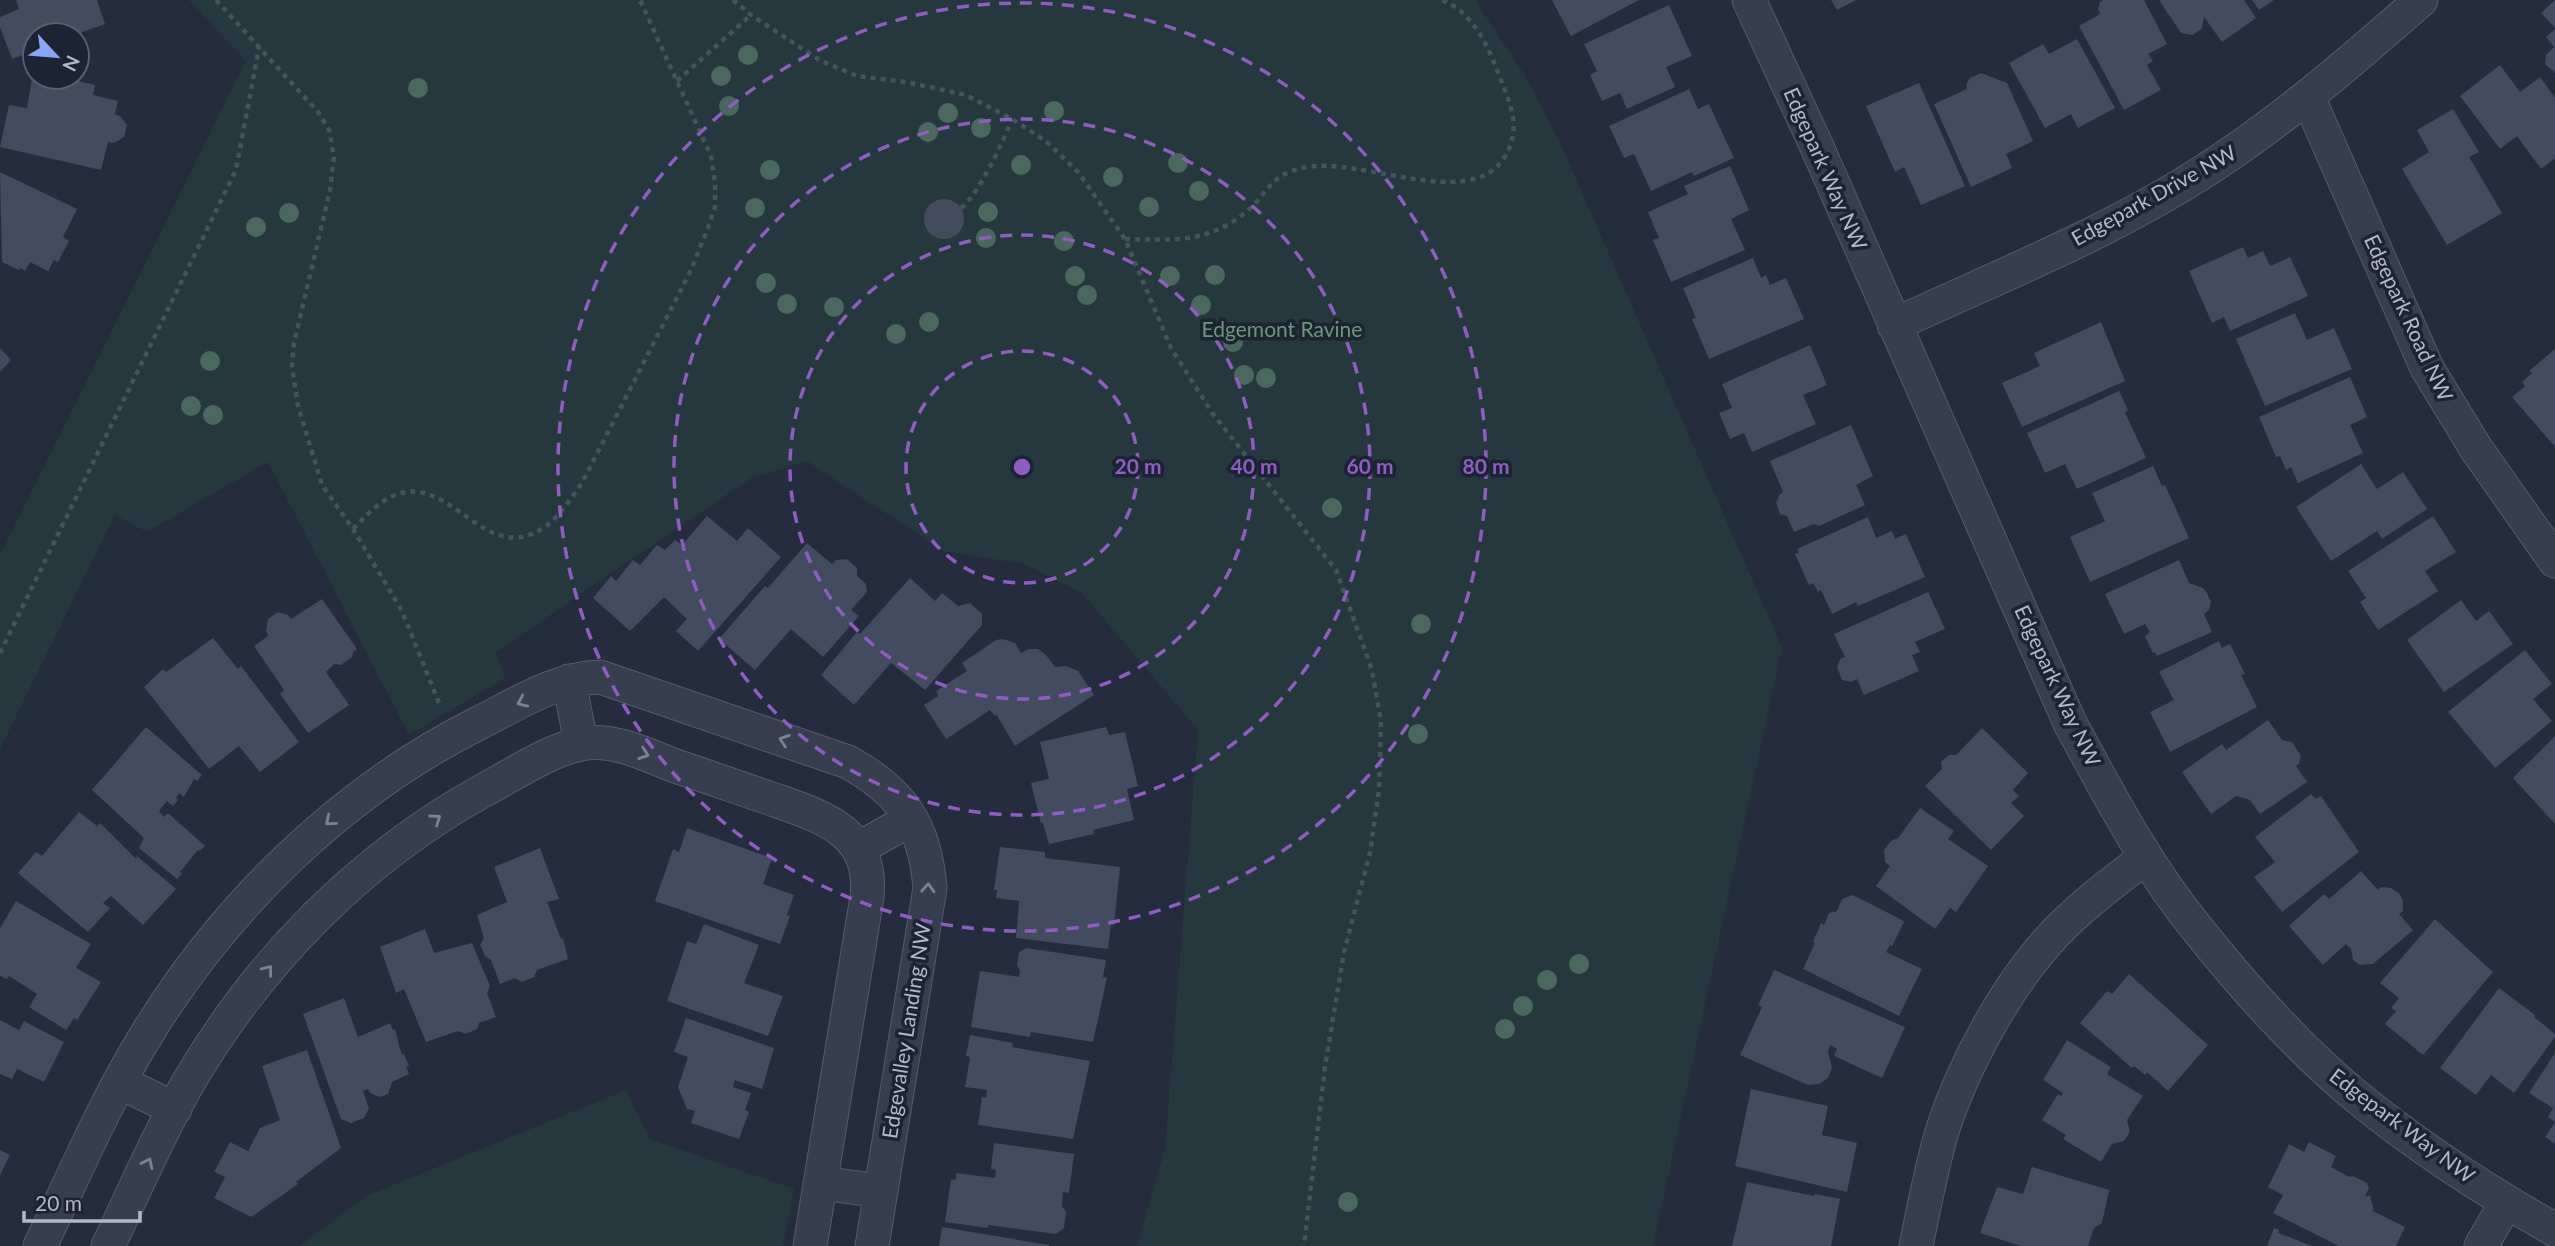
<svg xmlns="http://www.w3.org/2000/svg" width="2555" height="1246" font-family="Lato,sans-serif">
  <rect width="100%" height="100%" fill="#242c3d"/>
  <path fill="#25383e" d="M189 0H1475L1526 77 1562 147 1782 647 1653 1246H1137L1165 1149 1198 730 1081 592 1025 564 943 551 807 461 751 478 496 652 505 678 409 735 268 462 147 532 115 515 0 749V555L246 61Z
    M626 1090 650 1139 794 1189 783 1246H300L366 1196Z"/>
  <path fill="#434b5f" d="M16 0H97L105 24 74 35H35V50L12 59 0 27V17L19 9Z
    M1552 0H1639L1571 36Z
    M1831 0H1856L1837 10Z
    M2103 0H2144L2167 44 2148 54 2153 61 2147 65 2161 90 2124 110 2079 26 2100 14 2098 9 2100 2Z
    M2159 0H2244L2256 18 2222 42 2204 17 2202 28 2193 35 2181 33Z
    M2252 0H2274L2259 10Z
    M2555 0V28L2541 13Z
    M1669 5 1692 56 1666 67 1675 87 1627 109 1620 93 1602 101 1590 75 1597 71 1584 44Z
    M2555 29V73L2545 64 2546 55 2554 47 2546 37Z
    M2077 39 2115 108 2078 128 2071 114 2045 128 2009 63 2043 44 2049 54Z
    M2500 65 2520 92 2540 77 2555 98V158L2541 169 2517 136 2500 149 2460 96Z
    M1981 73 2007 83 2033 141 2006 154 2012 168 1971 187 1934 104 1967 89 1966 85 1970 78Z
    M41 77 63 82 64 78 95 85 93 95 118 101 115 114 120 116 127 125 124 137 114 143 108 142 101 170 0 147 9 105 27 108 32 78Z
    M1919 83 1965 186 1921 205 1904 167 1895 172 1866 106Z
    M1689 89 1698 109 1709 104 1734 158 1694 176 1692 172 1651 191 1634 154 1624 158 1609 126Z
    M2453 109 2479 152 2469 157 2502 213 2447 245 2402 169 2429 152 2417 130Z
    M1730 166 1749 210 1731 219 1745 250 1671 282 1653 240 1659 238 1648 212 1688 194 1684 186Z
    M0 172 77 209 63 237 69 241 58 262 54 260 48 271 30 262 25 271 20 268 19 270 2 262Z
    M924 219a20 20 0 1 1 40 0a20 20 0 1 1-40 0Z
    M2243 247 2248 258 2263 251 2270 266 2290 257 2308 296 2230 331 2224 317 2212 323 2189 271Z
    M1753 258 1761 278 1766 275 1770 285 1786 278 1804 319 1709 359 1692 319 1696 318 1683 288Z
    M2295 313 2307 340 2334 328 2352 369 2265 406 2236 339Z
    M2101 322 2125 381 2022 427 2002 383 2040 366 2034 353Z
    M1810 345 1827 385 1803 395 1816 424 1752 452 1744 433 1730 439 1719 413 1732 408 1722 384Z
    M0 348 11 360 0 372Z
    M2555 349V447L2512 397 2525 386 2522 382 2532 373 2529 371Z
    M2350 377 2367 417 2350 425 2363 453 2298 483 2291 467 2286 470 2280 456 2276 457 2259 417Z
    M2119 391 2128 410 2125 412 2146 458 2077 489 2065 464 2045 473 2027 433Z
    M1851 425 1873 476 1856 485 1865 505 1819 526 1814 524 1794 532 1787 516 1780 514 1776 503 1779 495 1783 492 1770 461Z
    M2361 464 2377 489 2403 472 2427 509 2382 539 2377 531 2331 561 2296 507Z
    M2153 466 2162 486 2165 485 2189 538 2090 582 2070 537 2105 521 2092 493Z
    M707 516 737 541 748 528 781 557 698 651 676 631 687 619 664 597 630 631 593 598 611 576 616 581 633 560 640 565 657 545 665 550 675 540 682 545Z
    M2433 516 2456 552 2425 571 2438 591 2378 630 2360 602 2366 598 2348 571Z
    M1868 517 1876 538 1892 531 1895 539 1906 534 1925 577 1858 606 1856 602 1832 614 1821 590 1818 592 1813 583 1809 585 1795 554 1799 553 1797 549Z
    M807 543 832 564 836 560 847 559 857 568V576L866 584 867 592 851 610 859 616 823 657 791 629 755 670 719 639 765 586 768 588Z
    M2179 560 2189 583 2203 588 2207 593 2211 602 2209 610 2204 614 2212 632 2157 656 2155 652 2153 653 2145 636 2150 632 2145 624 2124 634 2105 594Z
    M910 578 935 601 942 593 958 606 970 603 982 614V625L925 690 891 663 854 705 821 675 857 632 860 634Z
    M1928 592 1945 629 1915 642 1920 652 1912 655 1919 671 1864 695 1857 679 1851 682 1842 680 1837 667 1840 659 1845 657 1834 634Z
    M322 599 357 649 353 652 352 657 341 665 334 664 326 672 349 705 308 733 280 694 284 690 254 646 268 636 266 631 268 619 278 612 288 615 291 619Z
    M2461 600 2476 621 2489 611 2513 644 2444 692 2407 640Z
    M213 638 238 669 241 666 299 742 260 772 239 746 209 769 144 687 163 669 166 672Z
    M1003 639 1015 643 1021 653 1029 649H1038L1046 655 1055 667 1066 666 1078 671 1094 695 1015 746 996 714 995 716 990 710 946 739 924 705 938 696 936 691 967 671 962 663 996 640Z
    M2219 641 2222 648 2230 644 2245 674 2241 675 2257 707 2170 752 2150 712 2174 700 2159 672Z
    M2525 650 2552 684 2533 699 2552 721 2495 768 2448 712Z
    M2268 720 2282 740 2292 742 2301 756 2299 764 2296 766 2307 782 2260 814 2250 800 2236 796 2211 814 2182 772 2222 744 2226 750Z
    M146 727 202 775 197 781 194 779 184 797 179 793 176 798 178 800 173 806 167 801 159 811 164 817 168 813 205 846 200 851 198 850 180 872 182 873 177 879 139 848 144 838 92 790Z
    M1106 727 1109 735 1125 732 1138 786 1127 789 1134 820 1093 830 1094 834 1049 844 1043 823H1041L1031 783 1049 779 1040 742Z
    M1982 728 2028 773 2013 790 2019 796 2011 803 2024 816 1991 850 1925 786 1942 769 1941 762 1949 755H1956Z
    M2555 736V824L2513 778Z
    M2311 794 2316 799 2321 796 2359 852 2282 912 2254 877 2275 862 2255 837Z
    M1920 808 1954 831 1948 839 1988 866 1956 912 1950 908 1935 929 1876 886 1890 866 1885 862 1884 850 1891 841 1898 838Z
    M79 812 97 826 100 823 136 859 137 856 176 889 143 925 111 896 103 903 110 908 88 932 18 873 36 852 42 856Z
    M687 828 772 858 763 884 794 895 787 915 790 916 780 944 655 901 673 849 679 852Z
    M1000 847 1045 852V858L1120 867 1114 925H1111L1108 949 1016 938 1019 901 996 898 997 890H994Z
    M540 848 559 899 547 902 561 939 563 938 568 959 537 970 534 977 522 982 515 978 500 984 491 960 485 956 480 945 484 938 477 915 507 902 494 867Z
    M2361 871 2378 890 2381 887 2391 888 2399 893 2403 901V911L2399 914 2413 930 2373 964 2360 965 2353 960 2351 949 2346 944 2323 965 2289 926 2324 894 2329 899Z
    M1853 895 1902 920 1904 922 1892 946 1890 945 1886 952 1922 969 1899 1016 1803 969 1815 943 1813 942 1821 923 1824 925 1829 913 1837 911 1842 899Z
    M16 901 91 944 76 968 101 982 77 1020 74 1018 66 1030 29 1007 37 994 9 976 7 979 0 976V928Z
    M2435 919 2493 972 2423 1055 2385 1024 2396 1011 2391 1008 2399 998 2380 983Z
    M704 924 759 945 744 983 783 996 768 1036 667 1001 687 941 696 944Z
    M425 929 434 953 472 943 490 986 487 993 496 1017 479 1023 477 1029 466 1034 458 1031 426 1042 404 989 396 993 380 947Z
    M1026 948 1106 960 1103 977 1107 978 1093 1042 1031 1032 1030 1037 971 1027 980 971 1019 977 1020 970 1017 966 1019 952Z
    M1774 970 1905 1027 1882 1078 1834 1056 1837 1049 1830 1045 1828 1051 1832 1068 1828 1078 1819 1084 1808 1085 1740 1055 1762 1007 1758 1005 1760 1001Z
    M2129 974 2208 1045 2168 1091 2147 1072 2145 1075 2134 1066 2132 1068 2080 1023 2107 991 2112 994Z
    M2499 988 2535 1015 2534 1017 2555 1034V1037L2514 1093 2491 1075 2476 1095 2440 1068Z
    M344 998 358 1037 390 1023 393 1030 395 1029 400 1049 402 1055 404 1054 409 1066 406 1067 409 1074 392 1082 388 1094 379 1097 370 1093 368 1089 363 1091 369 1108 364 1118 351 1123 341 1119 303 1014Z
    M686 1018 774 1048 762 1089 735 1080 733 1087 751 1093 745 1110 749 1112 739 1139 691 1123 695 1111 687 1109 678 1087 688 1057 674 1052Z
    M0 1020 19 1030 24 1021 64 1042 44 1082 17 1069 12 1079 0 1074Z
    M970 1035 1013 1043 1012 1047 1090 1061 1073 1139 978 1125 982 1097 986 1098 987 1090 965 1087 970 1057 966 1056Z
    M2067 1040 2111 1067 2107 1074 2143 1096 2127 1120 2130 1132 2124 1141 2112 1144 2101 1162 2063 1139 2066 1135 2042 1120 2058 1094 2061 1096 2063 1093 2043 1080Z
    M307 1050 341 1148 296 1182 298 1184 251 1217 214 1198 225 1177 214 1172 230 1142 248 1151 260 1128 280 1120 262 1066Z
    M2555 1053V1122L2548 1117 2553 1108 2529 1093Z
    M1751 1089 1828 1106 1822 1135 1857 1143 1847 1192 1735 1166Z
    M2555 1122V1144L2545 1137Z
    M2309 1142 2336 1156 2331 1167 2349 1177 2353 1176 2367 1183 2369 1188 2365 1196H2370L2374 1210H2371L2405 1227 2396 1246H2339L2273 1213 2283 1195 2268 1187 2289 1144 2304 1152Z
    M994 1143 1074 1154 1069 1193 1063 1192 1062 1206 1066 1212 1064 1228 1056 1234 988 1225V1228L945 1222 951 1179 956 1180V1173L995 1178 996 1170 991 1169Z
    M0 1150 10 1155 0 1175Z
    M2032 1167 2109 1190 2102 1223 2094 1228 2088 1246H2021L1980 1233 1997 1187 2023 1194Z
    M1747 1182 1814 1196 1815 1194 1840 1199 1831 1246H1732Z
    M942 1227 1049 1245V1246H939Z
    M2274 1228 2279 1230 2278 1233 2312 1246H2267Z"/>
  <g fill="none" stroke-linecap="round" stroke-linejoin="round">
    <defs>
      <path id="minor" d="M1749 0 1817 147 2070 723C2109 795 2147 868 2199 931 2246 990 2299 1049 2357 1097 2418 1147 2486 1191 2555 1230
        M2308 97 2427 368 2475 447 2555 561
        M1894 325C1995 278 2101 236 2195 177 2277 126 2349 63 2421 0
        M569 681 581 743
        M858 849 911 819
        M120 1082 175 1109
        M820 1183 881 1191
        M40 1246C74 1176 104 1104 145 1037 224 907 340 793 477 724 515 705 556 678 600 677L848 762C902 792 925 825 930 888L872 1246
        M108 1246C134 1192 158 1135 188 1083 259 961 361 858 484 790 513 775 549 750 581 744 613 737 649 756 678 767 709 777 739 788 769 798 820 816 874 830 867 897L810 1246
        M1916 1246C1923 1211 1930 1176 1939 1142 1958 1075 2003 991 2049 940 2078 908 2112 883 2146 857
        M2481 1246 2506 1203"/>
    </defs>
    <use href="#minor" stroke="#555c6b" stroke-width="35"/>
    <path stroke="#43555b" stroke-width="4.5" stroke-dasharray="5 5" stroke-linecap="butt" d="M216 0 318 112 329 130 334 157 330 190 294 343 292 367 298 406 322 485 353 529 402 611 439 703
      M733 0 751 15 821 61 857 76 906 82 966 95 1012 119 1047 142 1078 172 1125 239 1171 348 1213 414 1336 570 1372 670 1381 722 1379 790 1370 853 1344 952 1325 1067 1304 1246
      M677 81 751 15
      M961 208C978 196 1004 140 1012 119
      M1125 239C1172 240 1207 244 1246 212 1269 193 1268 176 1302 168 1356 154 1469 213 1504 158 1522 130 1511 105 1500 78 1489 48 1473 12 1442 0
      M353 529C366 516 378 502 395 495 452 473 484 567 543 528 559 518 571 498 582 483L691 270 709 225 715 207V183L711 156 640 0
      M0 653 236 170 259 47"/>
    <use href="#minor" stroke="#373e4d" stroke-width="33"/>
  </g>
  <g fill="#4a685f">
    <circle cx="748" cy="55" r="10"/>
    <circle cx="721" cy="76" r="10"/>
    <circle cx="418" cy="88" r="10"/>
    <circle cx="729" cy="106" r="10"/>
    <circle cx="1054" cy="111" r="10"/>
    <circle cx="948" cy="113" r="10"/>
    <circle cx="981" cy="128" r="10"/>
    <circle cx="928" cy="132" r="10"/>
    <circle cx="1178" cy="163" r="10"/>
    <circle cx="1021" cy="165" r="10"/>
    <circle cx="770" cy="170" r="10"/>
    <circle cx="1113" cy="177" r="10"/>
    <circle cx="1199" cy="191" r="10"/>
    <circle cx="1149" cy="207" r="10"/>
    <circle cx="755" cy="208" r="10"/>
    <circle cx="988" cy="212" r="10"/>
    <circle cx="289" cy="213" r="10"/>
    <circle cx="256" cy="227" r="10"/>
    <circle cx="986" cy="238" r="10"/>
    <circle cx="1064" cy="241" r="10"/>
    <circle cx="1215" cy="275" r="10"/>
    <circle cx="1075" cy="276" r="10"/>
    <circle cx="1170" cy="276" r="10"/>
    <circle cx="766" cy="283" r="10"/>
    <circle cx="1087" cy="295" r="10"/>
    <circle cx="787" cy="304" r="10"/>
    <circle cx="1201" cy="305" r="10"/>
    <circle cx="834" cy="307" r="10"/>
    <circle cx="929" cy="322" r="10"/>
    <circle cx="896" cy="334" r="10"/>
    <circle cx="1233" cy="342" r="10"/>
    <circle cx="210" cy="361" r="10"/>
    <circle cx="1244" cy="375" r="10"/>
    <circle cx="1266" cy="378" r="10"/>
    <circle cx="191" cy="406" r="10"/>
    <circle cx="213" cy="415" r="10"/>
    <circle cx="1332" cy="508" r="10"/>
    <circle cx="1421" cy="624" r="10"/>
    <circle cx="1418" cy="734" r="10"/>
    <circle cx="1579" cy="964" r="10"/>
    <circle cx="1547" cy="980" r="10"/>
    <circle cx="1523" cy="1006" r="10"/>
    <circle cx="1505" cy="1029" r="10"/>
    <circle cx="1348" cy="1202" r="10"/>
  </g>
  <defs><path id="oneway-chevron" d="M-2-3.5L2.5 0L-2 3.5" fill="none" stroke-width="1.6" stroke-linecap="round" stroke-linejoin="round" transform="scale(1.75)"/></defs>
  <g stroke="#7b8291">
    <use href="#oneway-chevron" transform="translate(522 702) rotate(156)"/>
    <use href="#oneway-chevron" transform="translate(784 740) rotate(-161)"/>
    <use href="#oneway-chevron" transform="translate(644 754) rotate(19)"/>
    <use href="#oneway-chevron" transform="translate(436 819) rotate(-35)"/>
    <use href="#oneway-chevron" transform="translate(330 821) rotate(140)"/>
    <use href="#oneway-chevron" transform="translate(928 888) rotate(-87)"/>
    <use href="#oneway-chevron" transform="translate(268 970) rotate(-51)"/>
    <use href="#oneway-chevron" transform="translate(148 1163) rotate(-64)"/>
  </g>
  <g fill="none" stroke="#8f5dc2" stroke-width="3.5" stroke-dasharray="12 9">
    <circle cx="1022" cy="467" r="116"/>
    <circle cx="1022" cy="467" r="232"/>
    <circle cx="1022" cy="467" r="348"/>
    <circle cx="1022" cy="467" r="464"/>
  </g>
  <g text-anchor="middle" stroke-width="7" stroke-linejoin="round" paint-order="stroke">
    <g font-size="21" fill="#b3b9c8" stroke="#1c2332">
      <text transform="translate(1825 169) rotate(66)" y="7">Edgepark Way NW</text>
      <text transform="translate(2154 196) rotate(-29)" y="7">Edgepark Drive NW</text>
      <text transform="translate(2408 318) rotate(65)" y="7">Edgepark Road NW</text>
      <text transform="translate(2057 686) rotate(65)" y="7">Edgepark Way NW</text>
      <text transform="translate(907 1031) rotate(-81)" y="7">Edgevalley Landing NW</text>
      <text transform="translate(2402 1126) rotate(37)" y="7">Edgepark Way NW</text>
    </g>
    <g font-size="21" fill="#6a997a" stroke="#1c2332">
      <text x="1282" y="337">Edgemont Ravine</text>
    </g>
  </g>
  <circle cx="1022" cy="467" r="10" fill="#8f5dc2" stroke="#1c2332" stroke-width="3.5"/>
  <g font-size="21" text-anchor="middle" font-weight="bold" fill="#8f5dc2" stroke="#1c2332" stroke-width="7" stroke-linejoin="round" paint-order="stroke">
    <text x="1138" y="474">20 m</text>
    <text x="1254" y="474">40 m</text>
    <text x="1370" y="474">60 m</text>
    <text x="1486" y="474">80 m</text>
  </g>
  <g transform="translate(56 56) rotate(116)"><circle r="33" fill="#1c2332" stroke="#585f6e" stroke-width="2"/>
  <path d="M0-5L12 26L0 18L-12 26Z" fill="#89a7f7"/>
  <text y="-10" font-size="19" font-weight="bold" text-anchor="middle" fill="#b3b9c8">N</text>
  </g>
  <path d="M24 1211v10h116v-10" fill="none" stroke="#b3b9c8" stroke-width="3.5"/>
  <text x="35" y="1211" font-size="21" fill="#b3b9c8" stroke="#1c2332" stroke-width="5" paint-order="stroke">20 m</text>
</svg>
